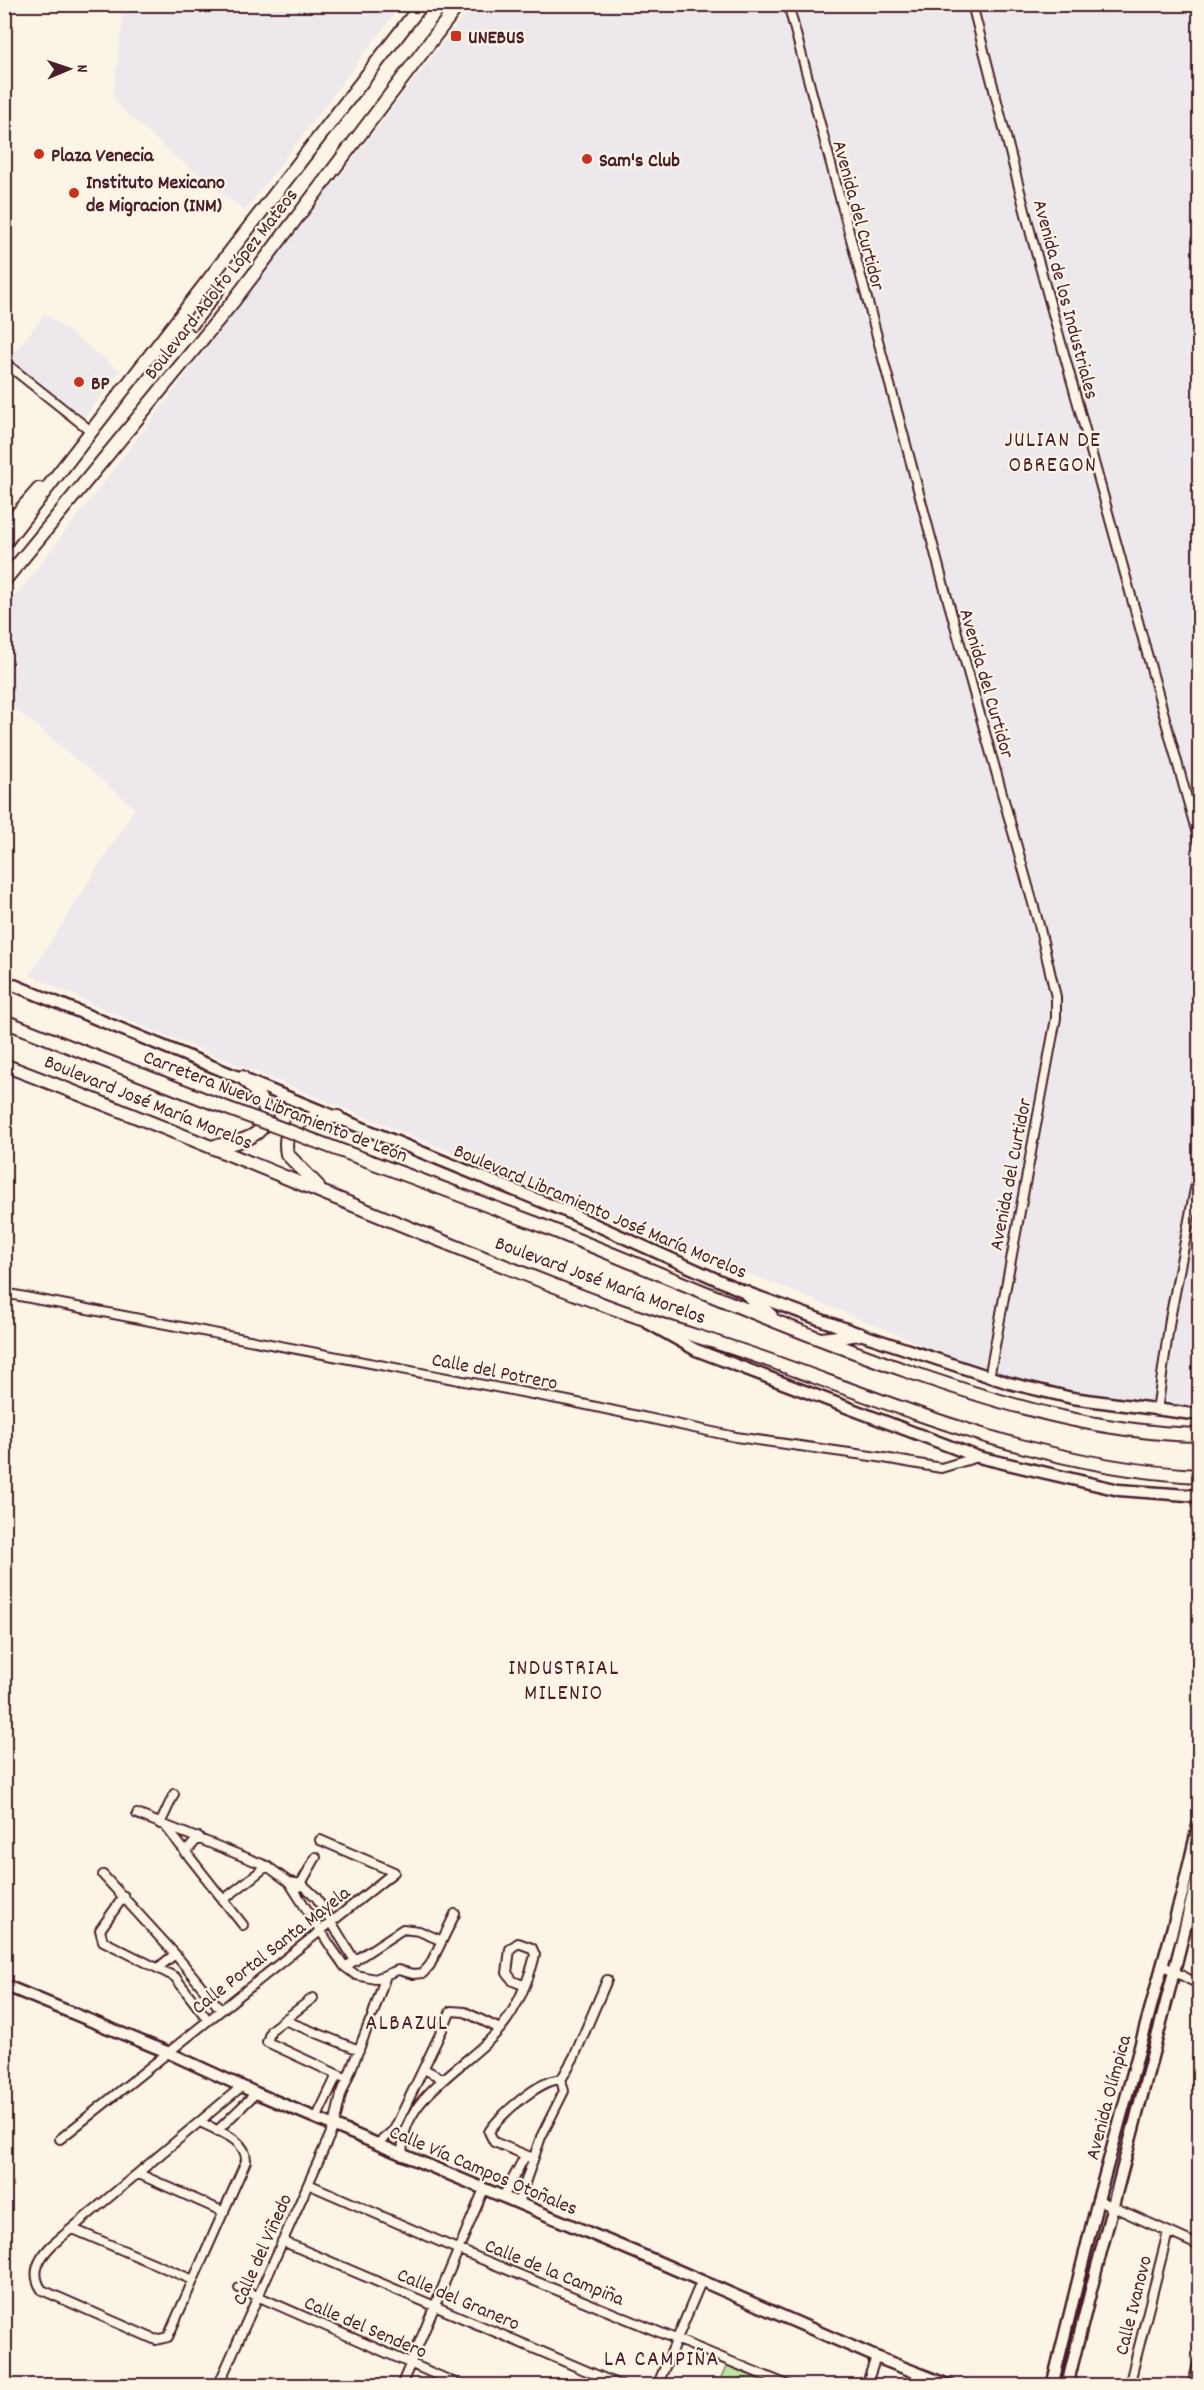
<svg xmlns="http://www.w3.org/2000/svg" width="1204" height="2390" font-family="Dekko,sans-serif">
  <rect width="100%" height="100%" fill="#fcf5e5"/>
  <filter id="ink" filterUnits="userSpaceOnUse"><feTurbulence type="fractalNoise" baseFrequency=".0167" numOctaves="2"/><feDisplacementMap in="SourceGraphic" scale="12" xChannelSelector="R" yChannelSelector="G"/><feConvolveMatrix kernelMatrix="1 2 1 2 8 2 1 2 1" color-interpolation-filters="sRGB"/></filter>
  <g filter="url(#ink)">
    <path fill="#ede8ec" d="M4 5 5 4 401 5 245 211 172 154 122 109 113 96 123 17 116 12 95 9Z
      M472 5H1199V1412L1181 1414 992 1373 126 1019 30 975 135 808 5 700 4 611Z
      M45 313 120 371 85 417 10 359Z"/>
    <path fill="#bde4a0" stroke="#848266" stroke-width="1.5" d="M727 2365 776 2385H717Z"/>
    <g fill="none" stroke-linecap="round" stroke-linejoin="round">
      <defs>
        <path id="pedestrian" d="M194 326 220 292"/>
        <path id="minor" d="M788 4 945 590 1039 925 1056 997V1018L989 1378
          M972 4 1032 238 1200 845
          M4 362 91 431
          M4 1293 568 1401 736 1437 878 1457 941 1468 978 1457
          M1157 1411 1170 1319 1200 1163
          M137 1814 267 1866 289 1882 331 1947 345 1967 356 1975 375 1979 398 1970 413 1974 423 1973 430 1965 455 1914
          M160 1824 174 1794
          M166 1827 243 1925
          M185 1853 199 1837
          M103 1875 175 1954 221 2010
          M289 1882 302 1884 316 1897 355 1961
          M299 1887 316 1857
          M124 1896 100 1930 103 1941 175 1977 208 2020
          M223 1900 267 1866
          M1162 1965 1200 1985
          M159 1967 175 1954
          M345 1967 403 1929 419 1931 440 1940
          M313 1998 271 2030 267 2042 347 2079
          M373 2014 386 1975
          M284 2020 359 2050
          M424 2069 443 2079
          M316 2119 337 2075
          M200 2122C217 2131 247 2139 246 2161L168 2337 156 2340 42 2290C30 2273 39 2258 52 2245L241 2087
          M217 2131 256 2093
          M60 2139 394 1872 320 1840
          M377 2144 394 2130 451 2011 465 2012 500 2029
          M403 2156C396 2099 469 2066 500 2029 516 2010 529 1980 535 1955L532 1948 518 1943 510 1949 507 1973 513 1981 523 1985
          M533 2158 494 2142 489 2132C498 2116 543 2077 561 2080
          M139 2174 224 2212
          M308 2184 457 2249 790 2386
          M503 2197 525 2156
          M1098 2200 1200 2246
          M518 2203 541 2137 564 2091 561 2080 574 2057 607 1980
          M73 2229 193 2280
          M282 2241 622 2386
          M239 2288 462 2386
          M218 2386 334 2126 341 2095 370 2021
          M401 2386 484 2189
          M657 2386 701 2282
          M866 2386 876 2357
          M1129 2386 1168 2232
          M1192 2386 1200 2357"/>
        <path id="tertiary" d="M4 981 565 1211 745 1292 860 1334 1009 1383 1072 1398 1200 1415
          M648 1323 696 1350 978 1457 1119 1490 1200 1496
          M4 1985 167 2052 256 2093 656 2261 876 2357 951 2386
          M1052 2386 1098 2200 1183 1890 1200 1818
          M1067 2386C1109 2212 1159 2040 1200 1866"/>
        <path id="primary" d="M4 529 39 489
          M4 544 422 4
          M4 581 232 303 459 4
          M4 1021 216 1104
          M4 1065C205 1141 401 1228 602 1304 657 1325 715 1341 771 1361 911 1411 1049 1469 1200 1476
          M215 1146C268 1139 284 1118 242 1077
          M318 1186 287 1154C280 1118 312 1116 338 1117
          M535 1223C659 1272 781 1327 907 1371 1002 1404 1098 1433 1200 1435
          M745 1292 771 1316
          M822 1339 860 1334"/>
      </defs>
      <use href="#pedestrian" stroke="#4a1f2b" stroke-width="10"/>
      <use href="#minor" stroke="#4a1f2b" stroke-width="12"/>
      <use href="#tertiary" stroke="#4a1f2b" stroke-width="15"/>
      <use href="#primary" stroke="#4a1f2b" stroke-width="16"/>
      <use href="#pedestrian" stroke="#fcf5e5" stroke-width="6"/>
      <use href="#minor" stroke="#fcf5e5" stroke-width="8"/>
      <use href="#tertiary" stroke="#fcf5e5" stroke-width="10"/>
      <use href="#primary" stroke="#fcf5e5" stroke-width="12"/>
      <defs>
        <path id="primary-bridge" d="M216 1104 535 1223"/>
      </defs>
      <use href="#primary-bridge" stroke="#4a1f2b" stroke-width="16" stroke-linecap="butt"/>
      <use href="#primary-bridge" stroke="#fcf5e5" stroke-width="12"/>
    </g>
  </g>
  <g fill="#c8321e" stroke="#fcf5e5" stroke-width="2">
    <rect x="450" y="30" width="12" height="12" rx="3"/>
    <circle cx="39" cy="154" r="6"/>
    <circle cx="587" cy="159" r="6"/>
    <circle cx="74" cy="193" r="6"/>
    <circle cx="79" cy="382" r="6"/>
  </g>
  <g text-anchor="middle" stroke-width="4.5" stroke-linejoin="round" paint-order="stroke">
    <g font-size="20" font-weight="bold" fill="#4a1f2b" stroke="#fcf5e5" text-anchor="start">
      <text x="468" y="43">UNEBUS</text>
      <text x="51" y="161">Plaza Venecia</text>
      <text x="599" y="166">Sam's Club</text>
      <text x="86" y="188">Instituto Mexicano<tspan x="86" dy="23">de Migracion (INM)</tspan></text>
      <text x="91" y="389">BP</text>
    </g>
    <g font-size="20" fill="#4a1f2b" stroke="#fcf5e5">
      <text transform="translate(860 215) rotate(75)" y="7">Avenida del Curtidor</text>
      <text transform="translate(220 283) rotate(-52)" y="7">Boulevard Adolfo López Mateos</text>
      <text transform="translate(1067 299) rotate(75)" y="7">Avenida de los Industriales</text>
      <text transform="translate(988 683) rotate(74)" y="7">Avenida del Curtidor</text>
      <text transform="translate(149 1101) rotate(22)" y="7">Boulevard José María Morelos</text>
      <text transform="translate(276 1105) rotate(21)" y="7">Carretera Nuevo Libramiento de León</text>
      <text transform="translate(1009 1174) rotate(-79)" y="7">Avenida del Curtidor</text>
      <text transform="translate(601 1210) rotate(23)" y="7">Boulevard Libramiento José María Morelos</text>
      <text transform="translate(601 1279) rotate(20)" y="7">Boulevard José María Morelos</text>
      <text transform="translate(495 1370) rotate(11)" y="7">Calle del Potrero</text>
      <text transform="translate(270 1949) rotate(-38)" y="7">Calle Portal Santa Mayela</text>
      <text transform="translate(1107 2097) rotate(-75)" y="7">Avenida Olímpica</text>
      <text transform="translate(484 2169) rotate(23)" y="7">Calle Vía Campos Otoñales</text>
      <text transform="translate(261 2249) rotate(-66)" y="7">Calle del Viñedo</text>
      <text transform="translate(555 2271) rotate(22)" y="7">Calle de la Campiña</text>
      <text transform="translate(459 2298) rotate(23)" y="7">Calle del Granero</text>
      <text transform="translate(1132 2305) rotate(-76)" y="7">Calle Ivanovo</text>
      <text transform="translate(366 2326) rotate(23)" y="7">Calle del Sendero</text>
    </g>
    <g font-size="22" letter-spacing="1.5" fill="#4a1f2b" stroke="#fcf5e5">
      <text x="1053" y="446">JULIAN DE<tspan x="1053" dy="25">OBREGON</tspan></text>
      <text x="564" y="1674">INDUSTRIAL<tspan x="564" dy="25">MILENIO</tspan></text>
      <text x="407" y="2029">ALBAZUL</text>
      <text x="662" y="2365">LA CAMPIÑA</text>
    </g>
  </g>
  <rect width="1204" height="2390" fill="none" stroke="#fcf5e5" stroke-width="24"/>
  <rect x="12" y="12" width="1180" height="2366" fill="none" stroke="#4a1f2b" stroke-width="2" filter="url(#ink)"/>
  <g transform="translate(69 69) rotate(88)" stroke="#fcf5e5" stroke-width="4.5" paint-order="stroke">
  <path d="M0-4.5L10 22L0 15L-10 22Z" fill="#4a1f2b"/>
  <text y="-9" font-size="16" font-weight="bold" text-anchor="middle" fill="#4a1f2b">N</text>
  </g>
</svg>
